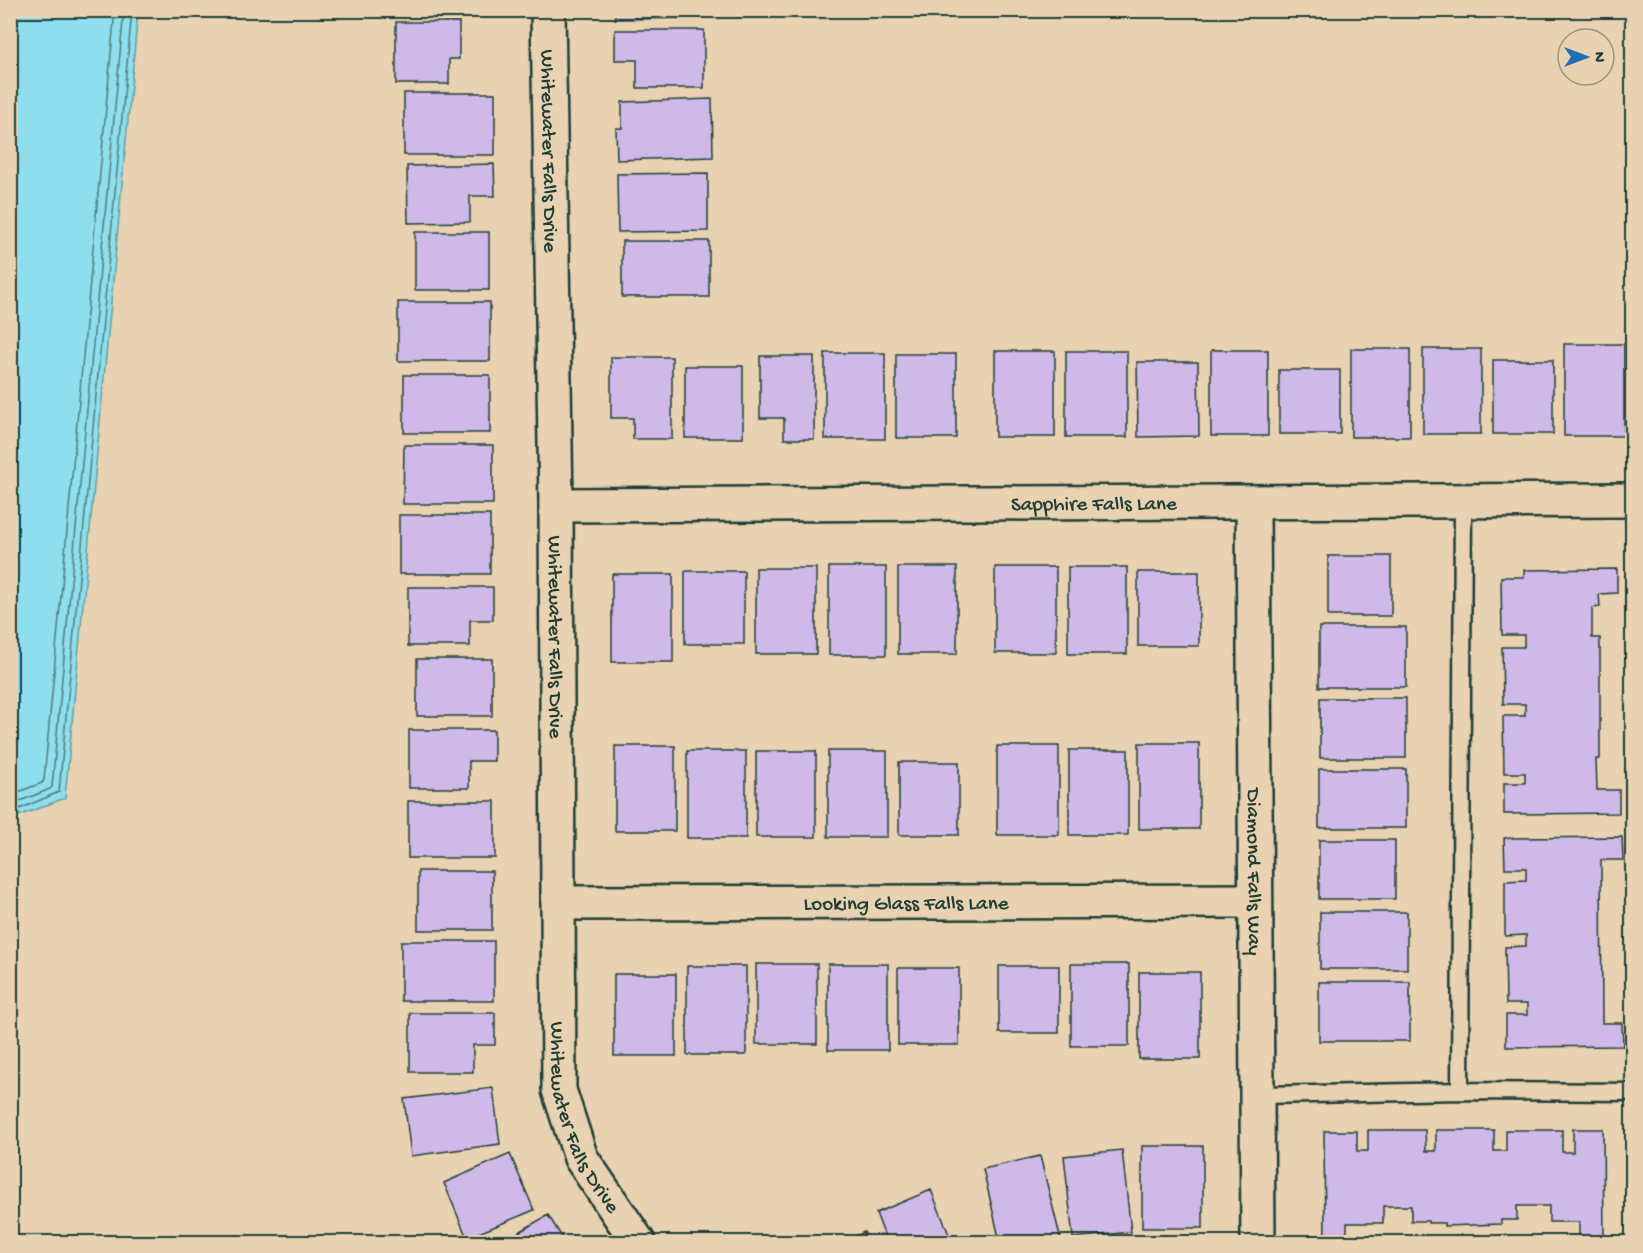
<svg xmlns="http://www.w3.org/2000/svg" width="1643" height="1253" font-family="'Gochi Hand',sans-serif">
  <rect width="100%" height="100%" fill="#e8d2b1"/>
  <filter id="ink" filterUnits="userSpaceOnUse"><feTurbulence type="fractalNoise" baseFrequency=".0167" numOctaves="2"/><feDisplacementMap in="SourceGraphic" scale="12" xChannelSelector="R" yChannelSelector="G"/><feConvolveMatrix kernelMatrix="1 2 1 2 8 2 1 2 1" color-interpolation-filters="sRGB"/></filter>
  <g filter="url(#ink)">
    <path fill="#8fdeed" stroke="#629ea3" stroke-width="1.5" d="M11 10 138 11 65 798 11 819Z"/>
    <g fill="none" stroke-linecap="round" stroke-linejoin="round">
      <path stroke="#4c7d7e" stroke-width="1.5" d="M10 795 42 783 44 780 115 10
        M10 805 50 789 52 787 124 10
        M10 813 59 792 132 10"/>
    </g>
    <path fill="#cfb9e9" stroke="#1f3d34" stroke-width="1.5" d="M615 10H695V18L615 19Z
      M396 22H459V59H449V84H396Z
      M615 30H704V88H637V60H615Z
      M404 93H495V155H404Z
      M712 99 713 157 617 160 616 128H622V102Z
      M494 164 495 196H470V222L408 223 407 166Z
      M708 173V231L618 232 617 174Z
      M415 232H489V290H415Z
      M622 241H709V297H622Z
      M398 302H490V361H398Z
      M1564 344H1624V436H1564Z
      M1351 349H1410V437H1351Z
      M1423 349H1481V434H1423Z
      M1211 350H1268V436H1211Z
      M995 351H1055V437H995Z
      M1066 351H1127V437H1066Z
      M825 353H885V439H825Z
      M896 354H956V438H896Z
      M760 356H814V439H784V418H760Z
      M611 357H672V439H633V418H611Z
      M1493 360H1553V434H1493Z
      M1137 362H1198L1199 436 1138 437Z
      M685 366H743V438H685Z
      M1279 370H1340V434H1279Z
      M404 375H490V433H404Z
      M404 445H493V504H403Z
      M399 515H490V574H399Z
      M1328 556H1391V616H1328Z
      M829 567H886V655H829Z
      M898 567H957V654H898Z
      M995 567H1056V653H995Z
      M1068 567H1127V654H1068Z
      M756 568H816V654H756Z
      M1617 569V593L1599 594 1600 607 1592 608V638H1600V759H1596L1597 790H1619V813L1504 814V783H1525V773H1504L1503 716H1525V704H1503L1502 647H1524V635H1502L1501 577H1524V570Z
      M685 571H744V644H685Z
      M1138 572H1199V646H1138Z
      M612 574H673V662H612Z
      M408 587H493V620H470V646H408Z
      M1319 627H1406V687H1319Z
      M417 659H492V716H417Z
      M1320 698H1406V758H1320Z
      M409 730H494V761H469V788H409Z
      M1139 743H1199V829H1139Z
      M615 746H675V831H615Z
      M997 746H1059V835H997Z
      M1069 750H1128V835H1069Z
      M687 751H746V838H687Z
      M756 751H816V837H756Z
      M828 751H887V837H828Z
      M899 762H959V835H899Z
      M1319 769H1406V828H1319Z
      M408 801H495V858H408Z
      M1622 837 1623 860H1601L1602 1023H1622L1623 1046 1506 1047V1015H1527V1004H1506L1505 947 1526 946V935L1505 936V881L1526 880V868H1505L1504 838Z
      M1319 840H1395V899H1319Z
      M418 871H492V930H418Z
      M1320 912H1407V969H1320Z
      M401 941H494V1001H401Z
      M756 964H817V1044H756Z
      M828 964H888V1050H828Z
      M1071 964H1129V1046H1071Z
      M687 966H746V1055H687Z
      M999 966H1059V1033H999Z
      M898 968H959V1045H898Z
      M1139 972H1200V1059H1139Z
      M614 974H676V1056H614Z
      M1319 982H1410V1041H1319Z
      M410 1013H495V1045H473V1072H410Z
      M493 1088 500 1144 411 1156 404 1099Z
      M1573 1129H1603L1604 1242H1579V1222H1549V1206H1517V1220H1501V1224L1444 1226V1223H1428V1221H1411V1206H1383V1223H1347V1242H1325L1324 1131H1357V1151H1368V1130H1425L1426 1151H1436V1130H1494V1151H1506V1130H1562V1152H1573Z
      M1142 1146H1203V1228H1142Z
      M1122 1150 1131 1232 1073 1238 1064 1156Z
      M510 1154 534 1210 467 1238 444 1183Z
      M1040 1156 1061 1240 1051 1242H1000L983 1169Z
      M931 1190 952 1242H887L876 1213Z
      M548 1215 565 1242H502Z
      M864 1232 869 1242H844Z"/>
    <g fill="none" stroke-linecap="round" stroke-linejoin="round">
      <defs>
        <path id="lane" d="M1460 1091 1463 501
          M1257 1095 1460 1091 1632 1092"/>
        <g id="street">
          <path id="s1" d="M548 10 556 505 559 1090 581 1158 638 1242"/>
          <path id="s2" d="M1253 503 1258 1242"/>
          <path id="s3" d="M556 505 1632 500"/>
          <path id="s4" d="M558 903 1255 901"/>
        </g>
      </defs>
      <use href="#lane" stroke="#1f3d34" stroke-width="21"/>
      <use href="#street" stroke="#1f3d34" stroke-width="38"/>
      <use href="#lane" stroke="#e8d2b1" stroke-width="16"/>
      <use href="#street" stroke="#e8d2b1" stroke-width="33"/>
    </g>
  </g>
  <g text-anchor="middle" stroke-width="4.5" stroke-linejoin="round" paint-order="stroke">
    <g font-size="21" fill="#1f3d34" stroke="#e8d2b1">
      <text dy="7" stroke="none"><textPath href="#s1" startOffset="141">Whitewater Falls Drive</textPath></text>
      <text dy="7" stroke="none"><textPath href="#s3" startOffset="538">Sapphire Falls Lane</textPath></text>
      <text dy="7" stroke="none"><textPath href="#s1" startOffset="627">Whitewater Falls Drive</textPath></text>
      <text dy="7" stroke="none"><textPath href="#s2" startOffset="369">Diamond Falls Way</textPath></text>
      <text dy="7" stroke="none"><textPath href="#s4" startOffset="348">Looking Glass Falls Lane</textPath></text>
      <text dy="7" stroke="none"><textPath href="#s1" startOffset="1113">Whitewater Falls Drive</textPath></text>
    </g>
  </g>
  <rect width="1643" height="1253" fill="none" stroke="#e8d2b1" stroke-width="36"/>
  <rect x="18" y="18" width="1607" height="1217" fill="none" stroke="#1f3d34" stroke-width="2" filter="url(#ink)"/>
  <g transform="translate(1586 57) rotate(90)"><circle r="28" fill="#e8d2b1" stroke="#98967f" stroke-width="1.5"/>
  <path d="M0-4.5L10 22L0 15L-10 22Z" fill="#1f6fb2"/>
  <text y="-9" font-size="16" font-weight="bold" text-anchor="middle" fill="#1f3d34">N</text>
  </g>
</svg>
